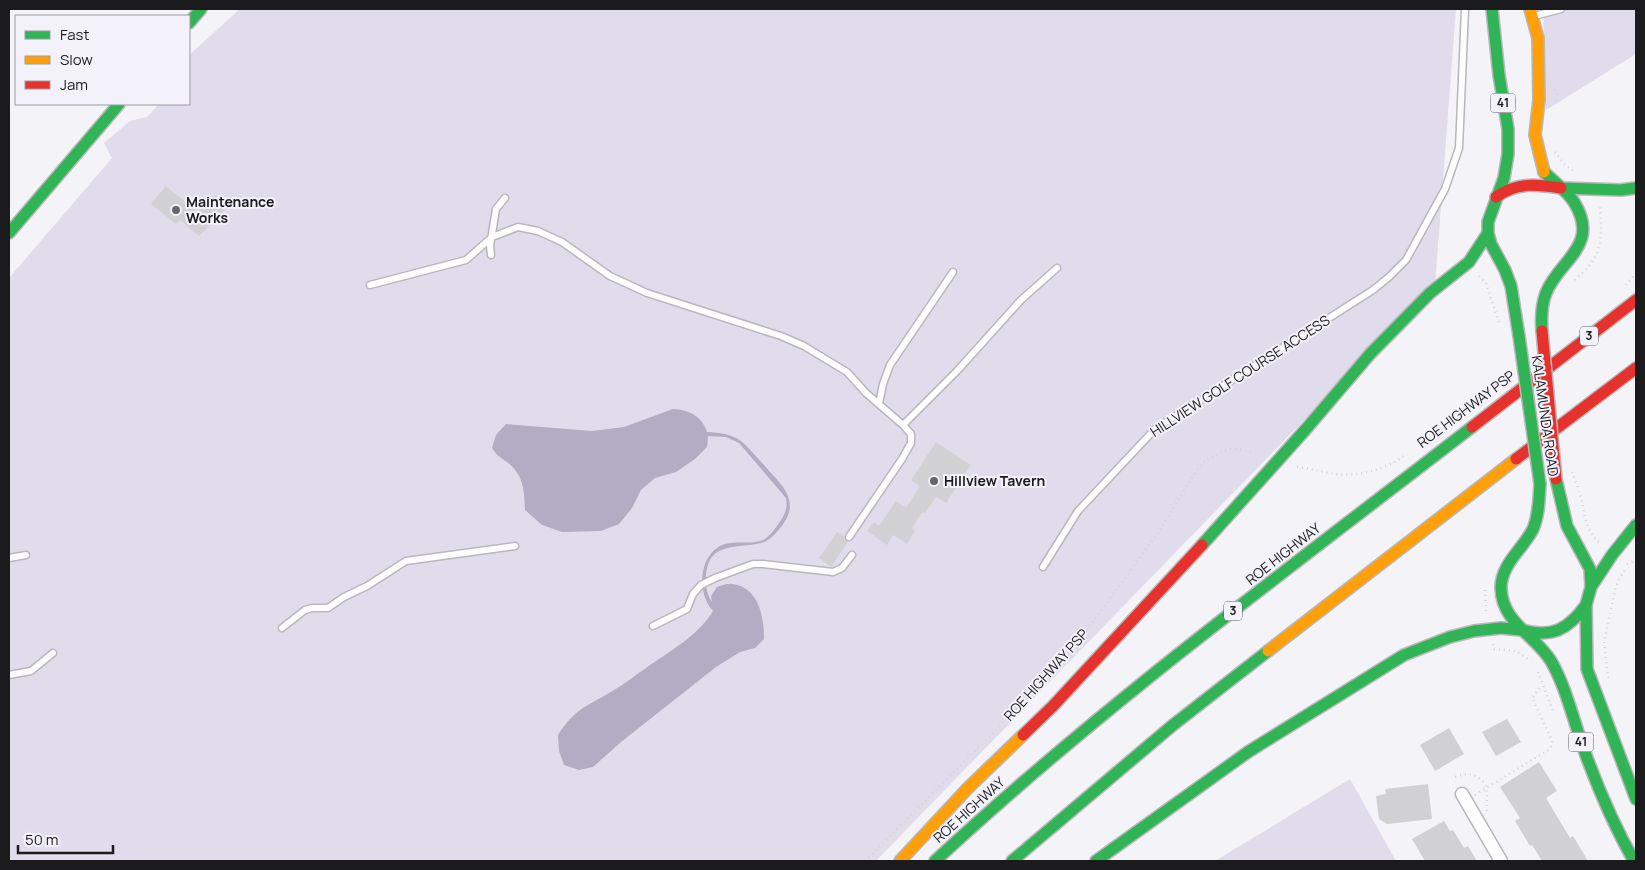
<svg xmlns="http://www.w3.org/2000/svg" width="1645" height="870" font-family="Manrope,sans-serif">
  <rect width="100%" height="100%" fill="#f4f3f7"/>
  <path fill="#e0dcec" d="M240 9H1456L1435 285 876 861H9V278L112 158 104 143 130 121 147 117 159 104H189V55Z
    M1543 9H1636V54L1546 110Z
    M1350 779 1396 861H1215Z"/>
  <path fill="#b2adc2" d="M673 409C689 410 702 416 707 432 742 434 742 442 764 465 781 485 802 500 781 527 775 534 770 541 761 543 736 549 708 541 706 577 705 586 707 595 712 602L711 596 717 587C721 586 727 583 732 584 759 587 764 617 764 639L755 648 740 652 716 667 621 742 593 767 579 770 564 765 559 751 558 735C576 707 588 706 614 690 625 684 635 675 646 668 670 651 698 636 713 611 698 595 698 561 717 548 730 538 749 546 763 540 769 537 775 529 779 523 785 515 788 508 786 498L739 443 726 437 708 436 707 447 695 459 676 472 655 478 641 490 632 508 619 524 601 531 562 532 542 525 525 510C524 489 524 476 507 462 501 458 496 455 492 448L496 435 506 424 592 431 624 427Z"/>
  <path fill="#d1d1d4" d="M166 186 197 212 214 195 227 207 199 236 180 220 176 224 151 204Z
    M936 442 971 465 946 503 936 497 925 513 922 512 912 528 915 531 907 544 893 535 887 545 867 531 874 522 879 526 896 501 906 508 920 486 911 480Z
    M837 532 844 536 845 540 848 542 831 567 819 558Z
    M1507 719 1521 742 1496 756 1482 732Z
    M1449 728 1464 754 1435 771 1420 745Z
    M1539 762 1557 791 1546 798 1570 838 1573 836 1588 861H1542L1532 845 1530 846 1515 821 1520 818 1500 787Z
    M1428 784 1432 819 1387 824 1379 819 1376 796 1386 794 1385 789Z
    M1444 821 1450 831 1453 830 1464 848 1468 846 1477 861H1425L1412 839Z"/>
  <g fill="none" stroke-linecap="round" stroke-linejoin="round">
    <defs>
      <path id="lane" d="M1534 16 1561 9
        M491 255 490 246 496 209 505 198
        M370 285 466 260 492 237 518 227 538 231 562 242 610 276 647 293 781 336 804 346 847 372 866 393 903 425 911 434V443L902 459 849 537
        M879 404 883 384 890 365 953 272
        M903 425 957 371 1021 300 1057 268
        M9 558 26 555
        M1043 567 1078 511 1155 429 1373 290 1389 277 1406 260 1445 189 1459 148 1465 9
        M653 626 687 609 693 594 701 585 715 578 753 564H763L833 572 842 568 852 555
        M282 628 305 610 312 608H328L344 597 367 586 406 561 515 546
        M9 675 31 671 53 653"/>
      <path id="street" d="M1462 794 1501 861"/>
      <path id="fast" d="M1492 9 1499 75 1508 129V154L1504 178 1488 222V233L1491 244 1505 270 1511 286 1519 336
        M189 23 201 9
        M1562 188 1621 190 1636 188
        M9 233 119 104
        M1542 331C1541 318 1541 306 1546 293 1559 260 1601 246 1574 202 1567 191 1553 181 1544 172
        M1556 479 1567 526 1590 569 1591 587 1586 605 1587 669 1636 799
        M1540 484C1539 499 1539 515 1533 529 1523 549 1501 564 1501 588 1502 623 1535 635 1551 661 1566 687 1573 719 1583 747 1597 786 1613 824 1634 861
        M1202 545 1306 429 1370 354 1430 293 1469 262 1488 233
        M1591 587 1612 555 1636 525
        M1521 630C1552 638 1568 630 1586 605
        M935 861C1104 704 1290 568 1472 427
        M1012 861 1173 725 1268 651
        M1096 861 1248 752 1404 655 1450 637 1474 631 1501 628 1521 630"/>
      <path id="slow" d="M1530 9 1538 38 1539 100 1535 135 1544 172
        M1268 651 1516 459
        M900 861 968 788 1023 735"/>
      <path id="jam" d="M1496 197C1517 182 1537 184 1561 188
        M1472 427 1636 300
        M1516 459 1636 368
        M1023 735 1053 706 1202 545"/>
    </defs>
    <use href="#lane" stroke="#b8b7ba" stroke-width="9"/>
    <use href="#street" stroke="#b8b7ba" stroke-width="15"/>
    <use href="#fast" stroke="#b8b7ba" stroke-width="14"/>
    <use href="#slow" stroke="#b8b7ba" stroke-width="14"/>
    <use href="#jam" stroke="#b8b7ba" stroke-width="14"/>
    <path stroke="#d4d4d4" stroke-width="2.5" stroke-dasharray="1 4" stroke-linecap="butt" d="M1555 89 1557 94 1555 103
      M1555 152 1565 165 1574 171
      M1479 276 1486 283 1500 325
      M1575 280C1580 275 1587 269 1591 263 1604 246 1601 225 1600 205
      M1626 285 1636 273
      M1297 467C1308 468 1318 471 1329 473 1354 478 1383 471 1404 456
      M1572 472C1575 480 1579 489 1581 498 1585 515 1585 532 1601 544
      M1627 564 1636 560
      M1485 590 1486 612
      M1493 644 1494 649 1516 651 1531 661
      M1538 672 1553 711
      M1608 678 1604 642 1616 586 1626 567
      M1455 777C1468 772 1474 774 1484 782 1489 792 1486 801 1487 812
      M1475 795 1548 750 1551 747 1552 740 1532 698 1542 685
      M865 861 1012 714 1073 649 1160 530 1196 471 1206 460 1229 449H1237L1254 453"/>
    <use href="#lane" stroke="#fdfdfe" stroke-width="6"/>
    <use href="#street" stroke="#fdfdfe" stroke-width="12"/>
    <use href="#fast" stroke="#30b455" stroke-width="11"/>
    <use href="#slow" stroke="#ff9f0a" stroke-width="11"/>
    <use href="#jam" stroke="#e5322d" stroke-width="11"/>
    <defs>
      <path id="fast-bridge" d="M1519 336 1540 484"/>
      <path id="jam-bridge" d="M1542 331 1556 479"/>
    </defs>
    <use href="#fast-bridge" stroke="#b8b7ba" stroke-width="14" stroke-linecap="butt"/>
    <use href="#jam-bridge" stroke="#b8b7ba" stroke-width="14" stroke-linecap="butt"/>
    <use href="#fast-bridge" stroke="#30b455" stroke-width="11"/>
    <use href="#jam-bridge" stroke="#e5322d" stroke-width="11"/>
  </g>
  <g fill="#67676a" stroke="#f3f1f9" stroke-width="2">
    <circle cx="176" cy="210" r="5"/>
    <circle cx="934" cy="481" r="5"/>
  </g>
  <g text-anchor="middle" stroke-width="4" stroke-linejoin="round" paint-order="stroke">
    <g fill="#f3f1f9" stroke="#5c5b60" stroke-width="1">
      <rect x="1490.5" y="93.5" width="25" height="19" rx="4"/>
      <rect x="1580" y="326.5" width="18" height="19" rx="4"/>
      <rect x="1224" y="601.5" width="18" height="19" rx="4"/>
      <rect x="1568.5" y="732.5" width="25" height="19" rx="4"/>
    </g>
    <g font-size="12" font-weight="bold" fill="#1b1b1e">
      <text x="1503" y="107">41</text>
      <text x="1589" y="340">3</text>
      <text x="1233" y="615">3</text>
      <text x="1581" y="746">41</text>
    </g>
    <g font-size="14" font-weight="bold" fill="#1b1b1e" stroke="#f3f1f9" text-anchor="start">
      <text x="186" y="207">Maintenance<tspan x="186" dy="16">Works</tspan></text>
      <text x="944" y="486">Hillview Tavern</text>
    </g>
    <g font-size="14" fill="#1b1b1e" stroke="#f3f1f9">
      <text transform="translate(1240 376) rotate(-33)" y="5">HILLVIEW GOLF COURSE ACCESS</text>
      <text transform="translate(1466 409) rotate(-37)" y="5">ROE HIGHWAY PSP</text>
      <text transform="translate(1545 416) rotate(82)" y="5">KALAMUNDA ROAD</text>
      <text transform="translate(1283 554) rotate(-38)" y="5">ROE HIGHWAY</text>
      <text transform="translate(1046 675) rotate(-48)" y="5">ROE HIGHWAY PSP</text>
      <text transform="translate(969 810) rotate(-42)" y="5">ROE HIGHWAY</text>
    </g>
  </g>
  <rect width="1645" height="870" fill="none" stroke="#1b1b1e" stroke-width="20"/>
  <rect x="15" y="15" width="175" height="90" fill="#f3f1f9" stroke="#9d9ba1"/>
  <rect x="25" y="31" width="25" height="8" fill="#30b455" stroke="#9d9ba1"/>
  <text x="60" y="40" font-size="15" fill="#1b1b1e">Fast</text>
  <rect x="25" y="56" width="25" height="8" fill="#ff9f0a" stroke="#9d9ba1"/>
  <text x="60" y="65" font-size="15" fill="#1b1b1e">Slow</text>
  <rect x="25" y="81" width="25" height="8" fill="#e5322d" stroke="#9d9ba1"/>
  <text x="60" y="90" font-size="15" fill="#1b1b1e">Jam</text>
  <path d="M18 845v8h95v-8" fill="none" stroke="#1b1b1e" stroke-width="2.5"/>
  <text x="25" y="845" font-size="15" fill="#1b1b1e" stroke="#f3f1f9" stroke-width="4" paint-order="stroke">50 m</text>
</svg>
